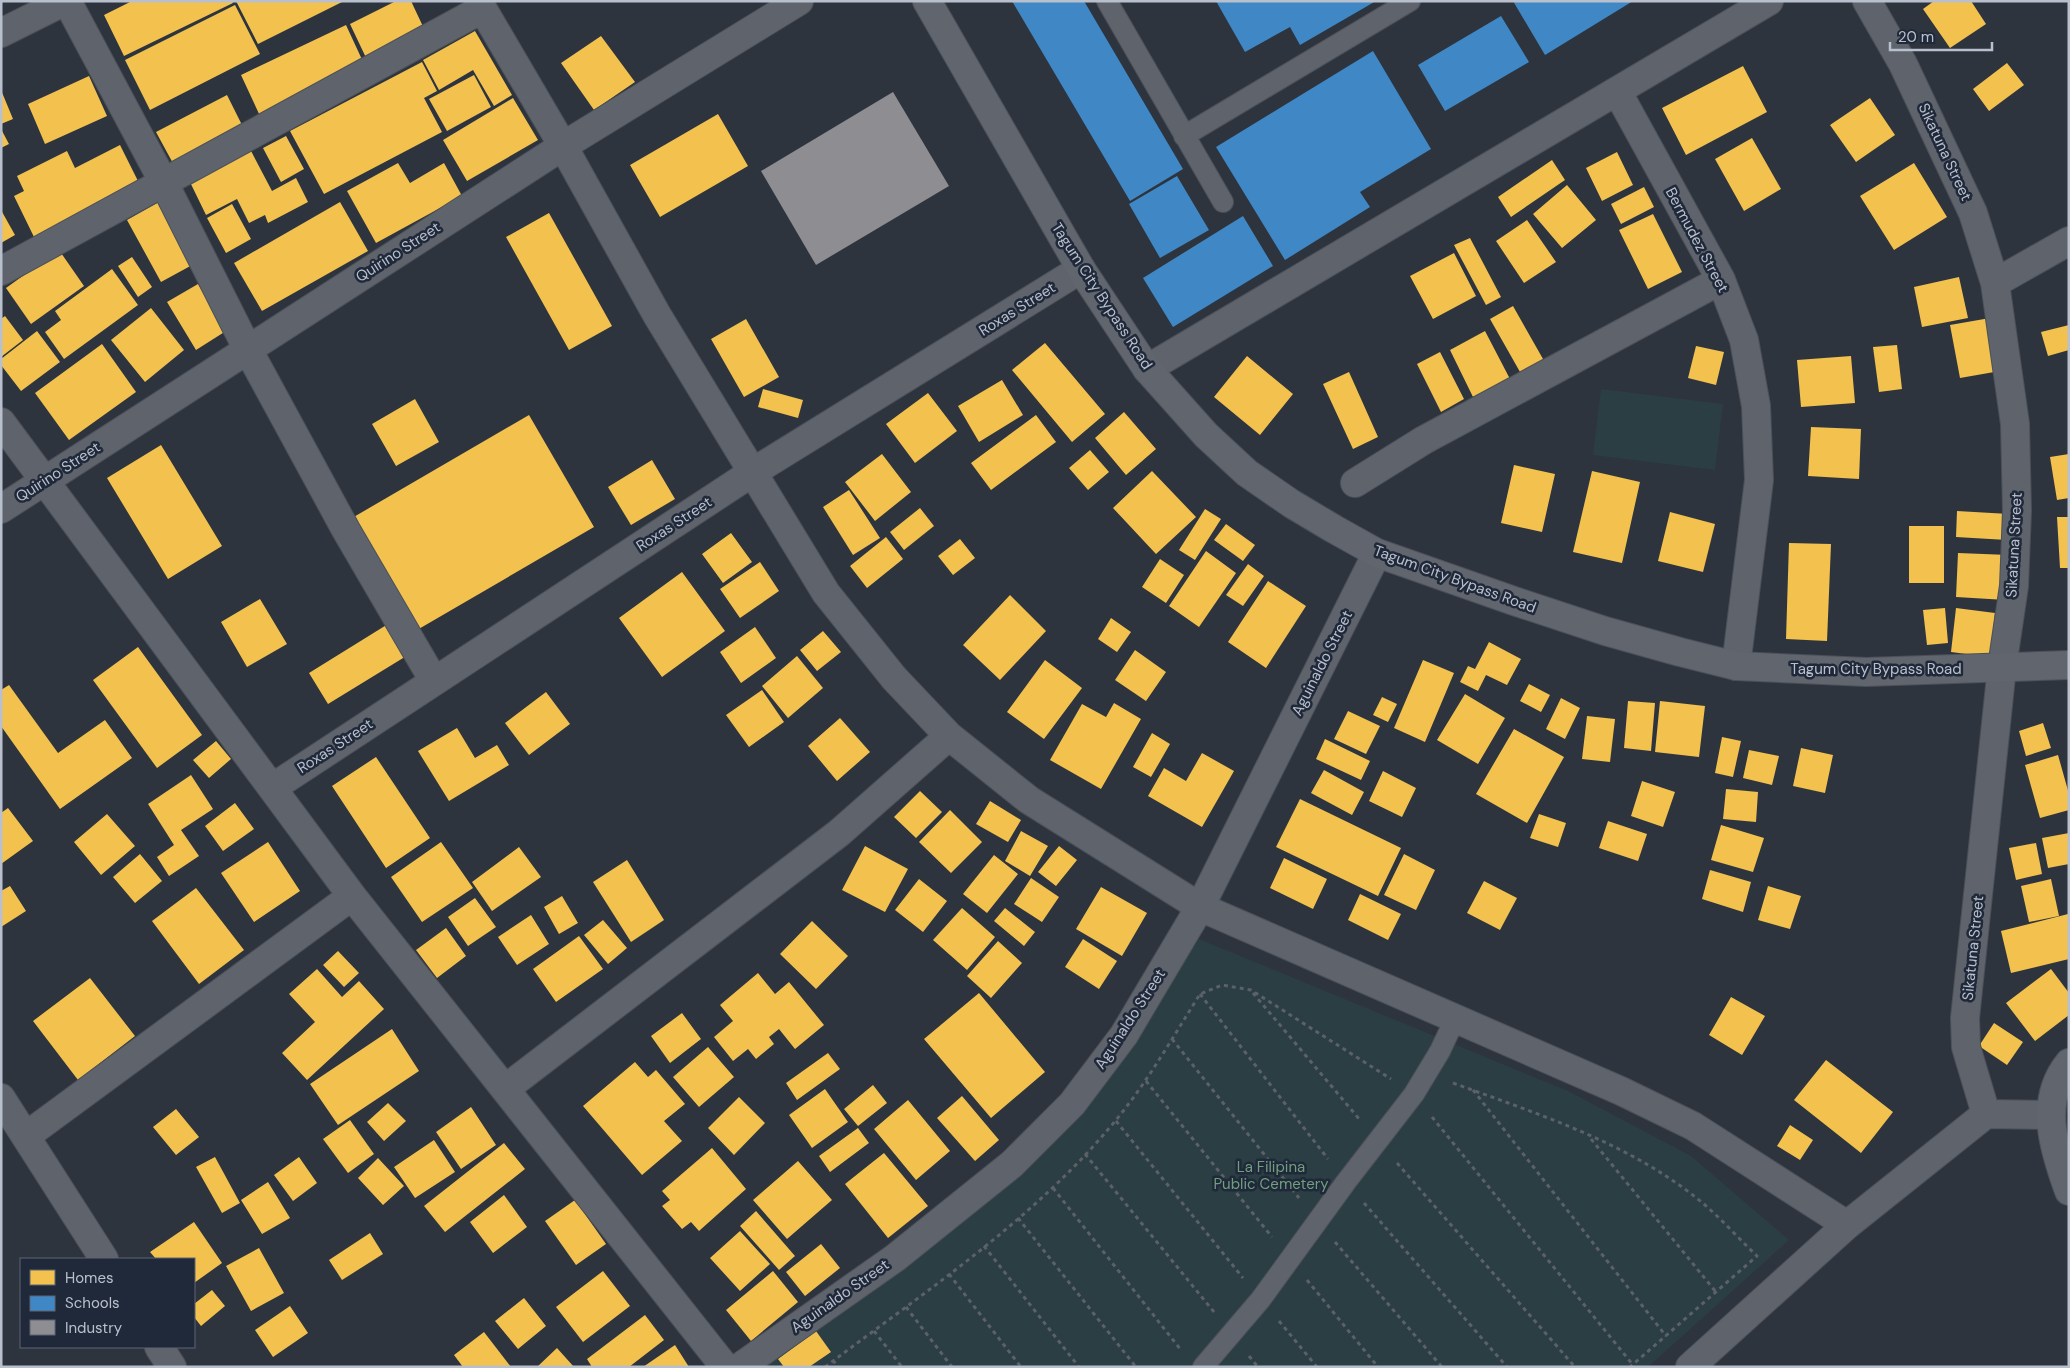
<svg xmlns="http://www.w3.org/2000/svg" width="2070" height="1368" font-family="'DM Sans',sans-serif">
  <rect width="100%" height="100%" fill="#2e343e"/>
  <path fill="#2a3e44" d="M1601 389 1723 404 1715 470 1593 455Z
    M1199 939 1568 1091 1691 1156 1789 1240 1648 1367H763L1023 1171 1065 1131 1102 1085Z"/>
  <path fill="#f2c14e" d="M132 1H232L233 3 124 56 104 15Z
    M236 1H344L258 44Z
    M396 1H411L427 35 369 64 350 24Z
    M1934 1H1971L1986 24 1950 48 1923 9Z
    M235 5 260 54 150 110 125 60Z
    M346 25 365 66 260 116 241 75Z
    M475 31 512 95 494 106 473 70 439 90 423 60Z
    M601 36 635 82 594 110 561 63Z
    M422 62 437 91 424 98 442 132 324 194 290 131Z
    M2007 63 2024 85 1989 111 1973 89Z
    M1743 66 1767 112 1686 155 1662 108Z
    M474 75 491 107 447 131 429 99Z
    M89 76 107 116 45 144 28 104Z
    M1 90 13 119 1 124Z
    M227 95 245 131 175 167 156 132Z
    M513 98 538 140 467 181 443 140Z
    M1870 98 1895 135 1856 162 1830 125Z
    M718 114 748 166 660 217 630 165Z
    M1 129 9 144 1 148Z
    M286 136 304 169 281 182 263 148Z
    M1752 138 1781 189 1744 211 1715 159Z
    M120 145 139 183 34 237 14 196 24 191 17 176 67 151 75 168Z
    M250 149 272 191 296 178 308 202 268 223 265 215 249 223 237 199 206 215 189 180Z
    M1617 152 1633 185 1602 201 1586 168Z
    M1552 160 1565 180 1511 217 1498 197Z
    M398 163 410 183 444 163 462 196 376 243 347 191Z
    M1914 163 1947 217 1894 250 1860 196Z
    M1567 185 1596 220 1562 248 1533 214Z
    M1644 187 1654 207 1621 224 1611 204Z
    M159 202 194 264 161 282 127 220Z
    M340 202 368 251 262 311 234 263Z
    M232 204 251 239 226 253 207 218Z
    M1 210 15 235 1 243Z
    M549 213 612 326 569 350 506 237Z
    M1653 214 1682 272 1648 289 1619 230Z
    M1527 220 1556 262 1524 283 1496 241Z
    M1470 238 1501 297 1486 305 1454 245Z
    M59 250 84 286 31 324 6 288Z
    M1454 253 1476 296 1433 319 1410 276Z
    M132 257 152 287 138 297 118 266Z
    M112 269 138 305 64 359 45 332 61 320 55 311Z
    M1959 277 1968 318 1922 327 1914 287Z
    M198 284 226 331 196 350 167 302Z
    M1513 306 1547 366 1524 379 1490 319Z
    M151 308 184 350 145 382 111 340Z
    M5 316 23 340 1 357V319Z
    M1990 318 2000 371 1960 378 1950 325Z
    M746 319 779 377 744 397 711 339Z
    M2069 325V350L2048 356 2041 332Z
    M37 331 60 362 21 391 1 365V359Z
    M1485 331 1510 379 1473 397 1450 350Z
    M1045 343 1105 414 1072 442 1012 370Z
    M102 344 136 392 69 440 35 393Z
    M1897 345 1902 389 1879 392 1873 347Z
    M1696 346 1724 352 1716 385 1688 378Z
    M1440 352 1464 399 1441 412 1417 364Z
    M1247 356 1293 394 1260 435 1214 397Z
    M1851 356 1855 403 1801 407 1797 360Z
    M1349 372 1378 437 1353 449 1323 384Z
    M1002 380 1023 415 979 442 958 406Z
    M763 389 803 400 798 418 758 407Z
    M928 393 957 431 915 463 886 424Z
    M415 399 439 442 396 466 372 424Z
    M1124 412 1156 449 1126 475 1095 438Z
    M529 415 594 527 417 630 352 518Z
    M1036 415 1056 442 991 490 971 463Z
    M1811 427 1861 429 1859 479 1808 476Z
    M161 445 222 546 168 579 107 478Z
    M1090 450 1109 472 1088 490 1069 468Z
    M882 454 911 492 875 521 845 482Z
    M2069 454V498L2057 500 2050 457Z
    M652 460 675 499 631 525 608 487Z
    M1514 465 1555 474 1542 532 1501 523Z
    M1152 471 1196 517 1156 554 1113 508Z
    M1592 471 1640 482 1622 563 1573 552Z
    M849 490 880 538 853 555 823 507Z
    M920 508 934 526 904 550 890 532Z
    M1205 509 1221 519 1195 560 1179 550Z
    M1957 511 2009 514 2007 540 1956 537Z
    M1670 512 1715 524 1703 572 1658 561Z
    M2057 517H2069V568H2060Z
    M1226 524 1255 545 1243 561 1214 540Z
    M1909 526H1944V583H1909Z
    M731 533 752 562 723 583 702 554Z
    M886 537 903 559 867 588 850 566Z
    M960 539 975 558 953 575 938 556Z
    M1789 543 1831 544 1827 641 1786 639Z
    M1206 551 1236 573 1199 627 1169 606Z
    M1958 553 2009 555 2006 600 1956 597Z
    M1160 559 1184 575 1166 603 1142 587Z
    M760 562 779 591 740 618 720 589Z
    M1248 564 1264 576 1243 606 1226 595Z
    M682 572 725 631 662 677 619 618Z
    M1268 581 1306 606 1266 668 1228 642Z
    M1010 595 1046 631 1000 680 963 645Z
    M260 599 287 644 247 667 221 622Z
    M1945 608 1948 643 1927 645 1923 610Z
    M1956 608 1995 613 1990 657 1951 652Z
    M1111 618 1131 632 1117 652 1098 639Z
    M388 624 408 655 328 704 309 673Z
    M755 627 776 658 741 683 720 652Z
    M823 631 841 652 817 671 800 650Z
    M1489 642 1521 659 1507 685 1486 675 1478 691 1460 682 1468 666 1475 669Z
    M138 647 202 735 157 768 93 680Z
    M1135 650 1166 672 1146 701 1115 680Z
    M797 656 823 688 788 718 762 686Z
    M1045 660 1082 688 1044 739 1007 712Z
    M1423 660 1454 673 1425 742 1394 728Z
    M1529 684 1550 695 1541 712 1520 701Z
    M9 685 58 753 105 720 132 758 60 809 1 726V690Z
    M762 690 784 722 749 747 726 715Z
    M546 692 570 724 529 755 505 723Z
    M1465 694 1505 718 1478 764 1437 740Z
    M1382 697 1397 704 1388 722 1373 715Z
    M1561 698 1580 708 1565 739 1546 729Z
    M1628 701 1655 703 1651 751 1624 748Z
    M1660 701 1705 706 1699 757 1655 752Z
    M1114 703 1141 719 1101 789 1050 760 1082 704 1106 717Z
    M1348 711 1380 726 1366 754 1334 739Z
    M1587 716 1615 719 1610 762 1582 759Z
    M840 718 870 752 837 781 808 746Z
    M2043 723 2051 748 2026 756 2019 731Z
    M457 728 475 758 497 745 509 765 449 801 418 751Z
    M1514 729 1564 757 1527 823 1476 794Z
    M1152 733 1170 744 1151 777 1133 767Z
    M1722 737 1741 741 1733 777 1715 773Z
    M1325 739 1370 761 1361 780 1316 759Z
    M216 741 231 759 209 778 193 760Z
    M1801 748 1833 755 1825 793 1793 786Z
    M1749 750 1779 756 1772 785 1743 778Z
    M1202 753 1234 771 1202 827 1148 796 1164 768 1186 781Z
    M2058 755 2069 794V810L2040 818 2025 765Z
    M376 757 430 838 386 868 332 786Z
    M1324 770 1364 792 1352 815 1311 793Z
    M1383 771 1416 788 1402 817 1369 801Z
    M191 775 213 809 181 830 199 856 169 876 157 857 174 845 148 804Z
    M1642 781 1675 792 1663 827 1631 816Z
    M1726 789 1758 792 1756 822 1723 819Z
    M920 791 942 812 916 838 894 817Z
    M1300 799 1401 848 1378 896 1276 847Z
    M990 801 1021 820 1008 842 976 824Z
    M235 803 254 829 223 851 205 826Z
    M8 808 33 841 1 864V813Z
    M950 810 982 842 951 873 919 842Z
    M107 814 135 846 101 875 74 842Z
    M1539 814 1566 823 1558 847 1530 838Z
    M1608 821 1647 834 1638 861 1599 848Z
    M1721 825 1764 838 1753 872 1711 860Z
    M1021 831 1048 846 1030 876 1005 861Z
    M2069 833V864L2048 868 2042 838Z
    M268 842 300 891 254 922 221 873Z
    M441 842 473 888 422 922 391 877Z
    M2036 843 2042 874 2016 880 2009 848Z
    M865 846 908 869 885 912 842 890Z
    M1059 846 1077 860 1056 886 1038 872Z
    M519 847 541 877 492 911 472 882Z
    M140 854 162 881 135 903 113 877Z
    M1404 854 1435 870 1416 910 1384 895Z
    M994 855 1018 874 987 913 963 894Z
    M1284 858 1327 879 1313 909 1270 888Z
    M627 860 664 920 631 942 593 882Z
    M1710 870 1751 882 1743 912 1702 899Z
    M1031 878 1059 897 1042 922 1014 904Z
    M919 879 947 901 923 932 895 910Z
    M2051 879 2059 916 2029 922 2021 886Z
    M1484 881 1517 898 1500 930 1467 913Z
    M10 886 26 911 1 927V891Z
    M1768 886 1801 896 1790 929 1758 920Z
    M1101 887 1147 913 1122 956 1076 929Z
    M196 888 244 950 199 984 152 921Z
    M1360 894 1401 914 1388 940 1348 920Z
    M562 896 578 923 559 934 544 907Z
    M475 898 496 927 468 946 448 917Z
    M962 908 995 937 967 970 933 940Z
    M1005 908 1035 932 1024 946 994 921Z
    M2068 914 2069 959 2011 973 2001 931Z
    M531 915 549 944 517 965 498 937Z
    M603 920 627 948 608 964 584 935Z
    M812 921 848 956 816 989 780 954Z
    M446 928 466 956 437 978 416 950Z
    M579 936 603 969 556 1002 533 969Z
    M1083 939 1117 961 1099 989 1065 967Z
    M998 941 1022 963 991 998 967 976Z
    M338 951 359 973 344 987 323 965Z
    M317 969 342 997 359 981 384 1009 307 1080 282 1053 315 1022 289 994Z
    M2051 969 2069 993V1015L2035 1041 2006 1003Z
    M758 973 775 994 789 982 824 1025 795 1049 779 1029 769 1037 774 1044 756 1059 748 1049 733 1061 714 1037 733 1021 720 1005Z
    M90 978 135 1036 78 1080 33 1021Z
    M979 993 1045 1072 991 1118 924 1039Z
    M1731 997 1765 1016 1742 1055 1709 1035Z
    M682 1013 701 1039 670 1063 651 1036Z
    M1994 1023 2023 1042 2007 1065 1979 1046Z
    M392 1029 419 1071 338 1125 310 1084Z
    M708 1047 734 1077 699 1107 673 1077Z
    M828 1053 840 1069 797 1100 786 1083Z
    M1826 1060 1893 1112 1861 1153 1794 1100Z
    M635 1062 648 1077 656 1070 685 1104 664 1121 682 1141 642 1175 583 1106Z
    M873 1085 887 1103 858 1126 844 1109Z
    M825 1089 848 1122 812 1148 789 1115Z
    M962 1096 999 1140 975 1161 937 1118Z
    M739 1097 765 1123 734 1155 708 1128Z
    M908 1100 950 1151 916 1180 874 1129Z
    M388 1103 406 1121 384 1141 367 1122Z
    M471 1107 496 1145 461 1169 436 1132Z
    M176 1109 199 1137 176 1155 153 1127Z
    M350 1120 374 1154 348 1173 323 1139Z
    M1790 1125 1813 1140 1800 1160 1777 1146Z
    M858 1128 869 1143 830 1172 819 1156Z
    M434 1140 455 1172 415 1198 394 1167Z
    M504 1143 525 1169 445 1232 424 1206Z
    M712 1148 746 1189 699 1231 691 1222 682 1229 662 1206 670 1200 662 1191Z
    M884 1153 928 1206 888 1238 845 1184Z
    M215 1157 240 1203 222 1213 196 1167Z
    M299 1157 317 1183 293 1201 274 1175Z
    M378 1158 404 1186 383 1205 358 1178Z
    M798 1161 832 1200 787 1239 753 1200Z
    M268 1182 290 1218 262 1234 241 1200Z
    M504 1195 527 1227 493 1253 470 1222Z
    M575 1200 606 1244 576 1265 545 1221Z
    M756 1211 795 1256 779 1270 740 1226Z
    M194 1222 222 1263 194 1283V1259H156L150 1252Z
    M740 1231 770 1264 740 1291 710 1258Z
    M370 1233 383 1254 342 1280 329 1260Z
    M821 1244 840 1268 805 1296 786 1272Z
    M259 1248 284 1293 251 1311 226 1266Z
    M603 1271 630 1306 583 1342 556 1307Z
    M773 1271 798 1302 751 1341 726 1310Z
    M212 1290 225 1306 201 1326 194 1317V1304Z
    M524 1298 546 1326 518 1349 495 1321Z
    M290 1306 308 1333 273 1357 255 1330Z
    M645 1315 664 1340 629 1367H592L587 1359Z
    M816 1331 831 1352 809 1367H784L778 1359Z
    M484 1332 511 1367H463L454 1355Z
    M675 1345 689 1367H643Z
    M557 1348 574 1367H537Z"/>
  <path fill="#3f88c5" d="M1012 1H1084L1183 169 1130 201Z
    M1216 1H1376L1300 45 1290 27 1245 52Z
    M1513 1H1633L1545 55Z
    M1501 16 1529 62 1445 111 1418 65Z
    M1373 51 1431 149 1360 192 1370 207 1285 260 1216 147Z
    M1177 176 1209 230 1160 258 1129 204Z
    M1243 216 1273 266 1173 327 1143 278Z"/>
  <path fill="#8d8d92" d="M893 92 949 186 816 265 761 171Z"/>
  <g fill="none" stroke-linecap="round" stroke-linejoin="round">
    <defs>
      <path id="service" d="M1107 1 1223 202
        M1184 136 1410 1
        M1203 1367 1261 1299 1346 1182 1414 1094 1440 1051 1455 1019"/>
      <path id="minor" d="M67 1 164 183 247 348 346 530 434 681
        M478 1 563 146 657 315 826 593 894 678 949 736 1029 800 1200 907 1621 1091 1693 1126 1847 1225
        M1867 1 1903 64 1973 213 1995 283 2015 424 2017 511 2014 586 2002 667 1965 1018 1966 1047 1986 1114
        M1 33 65 1
        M1617 91 1721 280 1744 340 1756 406 1759 480 1736 666
        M1 271 482 9
        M1995 283 2069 241
        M1147 369 1769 1
        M1 422 352 896 725 1367
        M1355 483 1424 440 1721 280
        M1 509 563 146 799 1
        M272 788 753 472 1081 269
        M505 1089 839 833 949 736
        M1 1098 104 1259
        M26 1136 352 896
        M159 1347 172 1367
        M740 1367 895 1258 1012 1164 1072 1104 1124 1035 1200 907 1377 553
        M1690 1367 1847 1225 1986 1114 2051 1115"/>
      <path id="primary" d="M927 1 1081 269 1147 369 1206 435 1247 473 1292 504 1334 529 1377 553 1514 601 1605 631 1680 652 1736 666 1866 672 2069 665
        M2069 1063C2038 1101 2054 1150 2069 1191"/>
    </defs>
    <use href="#service" stroke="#4c5058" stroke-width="22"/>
    <use href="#minor" stroke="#4c5058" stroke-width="30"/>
    <use href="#primary" stroke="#4c505a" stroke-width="30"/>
    <path stroke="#5c6167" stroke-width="3" stroke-dasharray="4 4" stroke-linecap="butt" d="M1253 993 1360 1120
      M1200 994 1328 1159
      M1172 1039 1299 1198
      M1146 1081 1272 1237
      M1453 1083C1538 1114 1629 1143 1699 1200 1720 1217 1738 1238 1757 1256L1630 1367
      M1473 1090 1666 1336
      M1432 1117 1633 1365
      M1116 1121 1243 1278
      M1591 1139 1716 1292
      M1085 1154 1214 1312
      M1397 1163 1575 1367
      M1053 1188 1181 1350
      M1364 1203 1507 1367
      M1018 1218 1136 1367
      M1335 1242 1442 1367
      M984 1246 1079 1367
      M949 1274 1021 1367
      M1307 1280 1378 1367
      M906 1307 952 1367
      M1279 1321 1317 1367
      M874 1331 902 1367
      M1249 1356 1258 1367
      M833 1360 838 1367
      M825 1367C926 1291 1035 1219 1116 1120 1148 1081 1173 1037 1200 994L1222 985 1251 990 1391 1079"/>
    <use href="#service" stroke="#5f636b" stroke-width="20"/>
    <use href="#minor" stroke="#5f636b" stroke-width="28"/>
    <use href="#primary" stroke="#61656d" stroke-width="28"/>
  </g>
  <g text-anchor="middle" stroke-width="5" stroke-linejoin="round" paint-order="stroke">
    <g font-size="15" fill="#b9c0cd" stroke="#20293a">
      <text transform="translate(1945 152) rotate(65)" y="5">Sikatuna Street</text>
      <text transform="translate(1697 240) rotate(62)" y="5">Bermudez Street</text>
      <text transform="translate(398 252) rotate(-33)" y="5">Quirino Street</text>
      <text transform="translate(1102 296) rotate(57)" y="5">Tagum City Bypass Road</text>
      <text transform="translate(1017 309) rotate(-32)" y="5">Roxas Street</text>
      <text transform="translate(58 472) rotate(-33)" y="5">Quirino Street</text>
      <text transform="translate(674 524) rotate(-33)" y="5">Roxas Street</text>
      <text transform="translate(2014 545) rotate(-87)" y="5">Sikatuna Street</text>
      <text transform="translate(1455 579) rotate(20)" y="5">Tagum City Bypass Road</text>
      <text transform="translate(1322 663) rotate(-63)" y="5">Aguinaldo Street</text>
      <text x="1876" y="674">Tagum City Bypass Road</text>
      <text transform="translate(335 746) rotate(-33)" y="5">Roxas Street</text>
      <text transform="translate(1973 948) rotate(-84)" y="5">Sikatuna Street</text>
      <text transform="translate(1130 1019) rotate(-57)" y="5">Aguinaldo Street</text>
      <text transform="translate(840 1296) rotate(-35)" y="5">Aguinaldo Street</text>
    </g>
    <g font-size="15" fill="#709f7e" stroke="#20293a">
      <text x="1271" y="1172">La Filipina<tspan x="1271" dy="17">Public Cemetery</tspan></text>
    </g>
  </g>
  <rect width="2070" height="1368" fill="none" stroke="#b9c0cd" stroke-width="5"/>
  <rect x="20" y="1258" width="175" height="90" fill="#20293a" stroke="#5d6575"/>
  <rect x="30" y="1270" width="25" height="15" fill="#f2c14e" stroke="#5d6575"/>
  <text x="65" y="1283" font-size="15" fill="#b9c0cd">Homes</text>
  <rect x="30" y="1296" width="25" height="15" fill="#3f88c5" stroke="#5d6575"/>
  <text x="65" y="1308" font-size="15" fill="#b9c0cd">Schools</text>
  <rect x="30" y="1320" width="25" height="15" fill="#8d8d92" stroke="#5d6575"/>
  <text x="65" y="1333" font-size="15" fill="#b9c0cd">Industry</text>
  <path d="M1890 42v8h102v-8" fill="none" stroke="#b9c0cd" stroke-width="2.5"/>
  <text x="1898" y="42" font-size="15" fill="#b9c0cd" stroke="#20293a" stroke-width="4" paint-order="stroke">20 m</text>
</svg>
